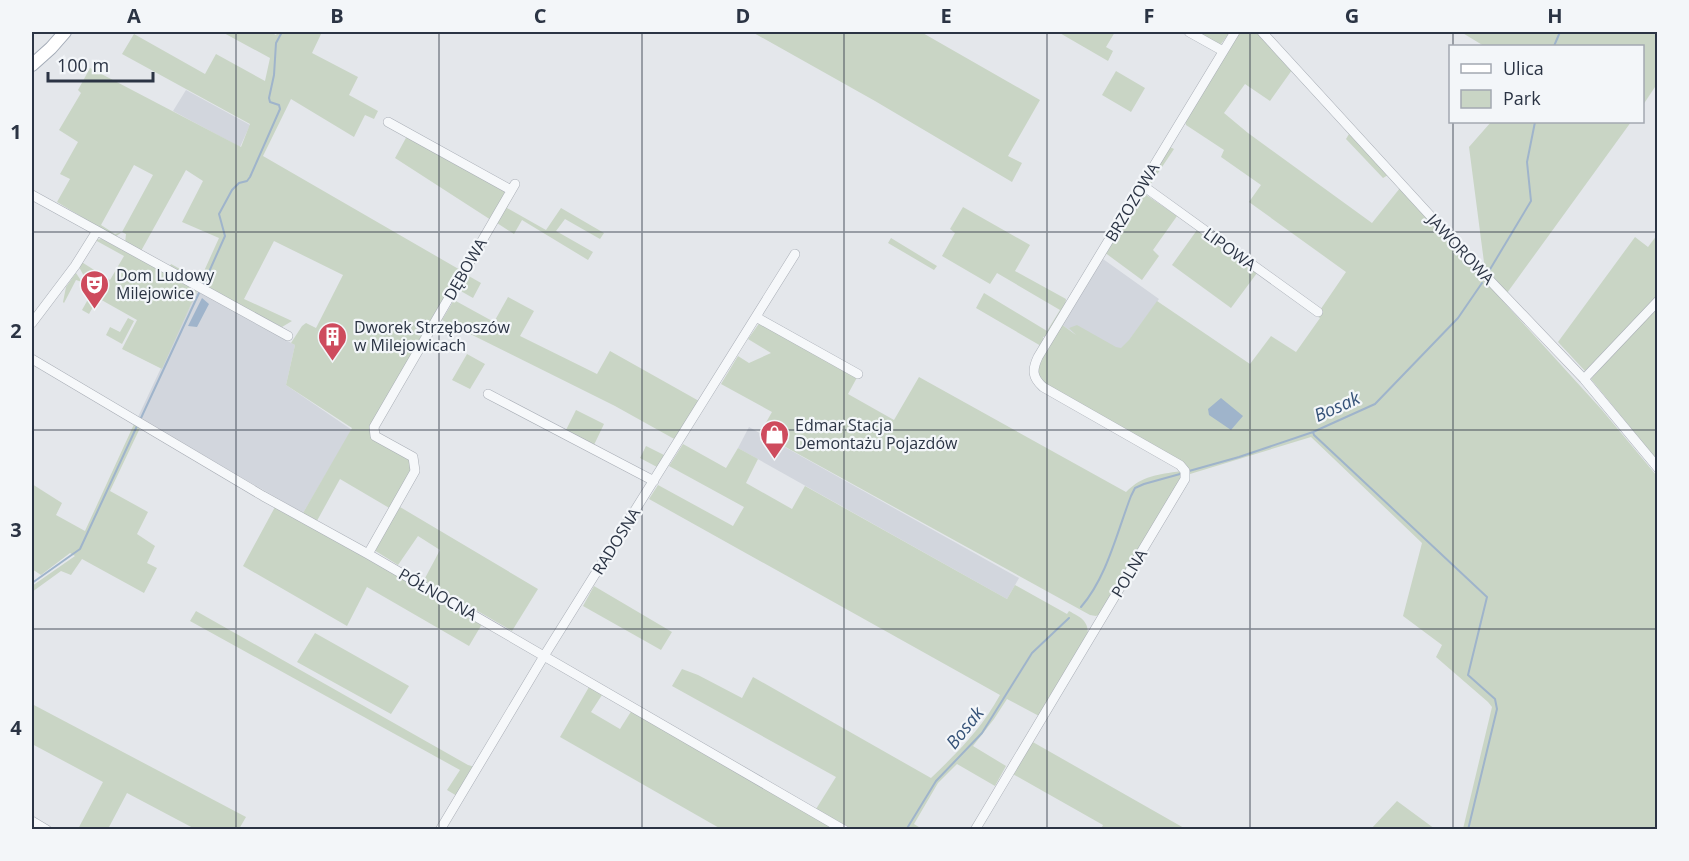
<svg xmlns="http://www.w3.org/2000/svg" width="1689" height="861" font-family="'Open Sans',sans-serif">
  <rect width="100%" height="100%" fill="#e4e7eb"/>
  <path fill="#d2d6dd" d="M186 90 250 125 240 147 173 111Z
    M1103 259 1159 299 1115 360 1062 325Z
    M197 291 295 345 286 385 352 430 303 513 138 417Z
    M749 427 1019 578 1007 599 738 448Z"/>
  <path fill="#c9d5c5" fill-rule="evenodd" d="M222 32H270L276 35 278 32H322L312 53 358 77 349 95 378 111 374 119 365 115 354 137 291 99 263 156 462 271 371 432 411 460 412 473 391 509 340 479 313 528 482 624 469 646 367 587 347 626 243 566 275 507 303 513 352 428 286 385 295 345 291 343 302 326 306 323 316 328 343 275 274 241 244 299 292 321 282 327 216 293 200 280 199 282 170 266 171 264 200 280 219 238 182 222 203 181 186 170 141 251 125 243 126 234 122 232 115 237 57 202 70 179 60 174 78 142 59 130 81 93 78 90 90 68 241 147 250 124 122 54 134 34 205 74 216 54 265 81 270 58ZM134 165 153 175 122 232 115 234 101 225Z
    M752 32H921L1040 100 1008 156 1022 163 1012 182 875 101Z
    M1058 32H1115L1106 47 1113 51 1108 61Z
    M1193 32H1230L1221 44H1217Z
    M1238 32H1257L1292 70 1270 101 1245 84 1224 113 1248 133 1372 223 1400 188 1602 410 1657 476V829H1463L1492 707 1488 702 1436 657 1442 645 1403 616 1422 543 1311 437 1190 474 1186 467 1046 386 1037 374 1041 357 1061 324 1076 335 1069 328 1077 325 1116 347 1121 348 1129 340 1157 301 1250 364 1271 336 1296 352 1320 318 1316 316 1346 272 1249 202 1261 185 1221 157 1224 150 1186 125 1185 120Z
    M1461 32H1657V84L1643 105 1642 46H1484Z
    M1116 71 1145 88 1131 112 1102 95Z
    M1491 122H1631L1507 293 1485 270 1469 147Z
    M1349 134 1388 175 1383 178 1346 139Z
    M407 136 504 189 505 192 491 220 395 158Z
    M1168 146 1174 149 1150 185 1147 182Z
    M1142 192 1177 216 1153 250 1159 256 1142 280 1104 252Z
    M509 204 507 208 546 230 561 208 604 233 600 239 565 219 556 231 593 252 588 260 522 220 514 234 497 223 506 205Z
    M963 207 1030 245 1015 271 1066 299 1065 307 1048 336 1043 337 1044 342 1041 346 976 308 984 293 1047 331 1060 310 997 273 990 284 942 256 955 233 950 229Z
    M1197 230 1257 273 1231 308 1172 265Z
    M1657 235V296L1585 371 1558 342 1635 237 1648 247Z
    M891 238 937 266 934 270 888 243Z
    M102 239 156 268 157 266 197 291 162 369 122 349 137 320 98 298 89 314 82 310 91 294 97 298 99 295 92 291 96 284 85 278 79 267 80 261 110 280 124 256 95 240Z
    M76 273 82 282 76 280 64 303 63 302 66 287Z
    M467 275 481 283 473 298 459 290Z
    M508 297 534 311 520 336 597 374 610 351 699 401 676 440 615 406 442 320 454 300 494 322Z
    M1657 306V460L1591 379Z
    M128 318 134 321 122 344 106 335 110 327 120 332Z
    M763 318 860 372 848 394 894 420 919 377 1126 492C1143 475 1157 475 1181 471L1182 476 1101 613 1096 616 1090 615 760 433 772 412 721 384 738 356 749 363 771 353 748 339Z
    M467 354 485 364 470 389 452 380Z
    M576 410 604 424 593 447 565 432Z
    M135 422 140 428 110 491 148 512 137 534 155 546 147 563 157 568 144 593 82 559 71 575 61 571 32 592V586L75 556 70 553 41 575 32 569V484L62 503 56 515 85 531Z
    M683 444 726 468 738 448 758 459 746 483 792 509 805 486 1007 599 1015 585 1067 614 1069 611C1080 617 1088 620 1088 634L1039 716 1007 699 994 719 973 746 1006 766 995 786 957 764 938 783 914 824 922 829H852L816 809 836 777 672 686 682 669 698 675 742 698 753 677 931 778C958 752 982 728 1000 695L649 499 658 485 733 526 744 507 669 466Z
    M646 446 664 455 657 467 640 458Z
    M400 507 538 589 512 631 424 580 440 550 418 536 398 565 374 550Z
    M594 586 672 632 661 650 583 606Z
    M196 611 468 765 475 767 457 796 447 790 460 770 190 621Z
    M315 633 409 686 391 714 297 662Z
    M589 687 602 695 591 712 620 729 632 710 839 829H721L560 737Z
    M32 704 246 817 239 829H195L127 793 108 829H78L103 782 32 744Z
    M1031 741 1184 828 1183 830 1101 829 1103 825 1011 773Z
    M1397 801 1435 829H1371Z"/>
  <path fill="#9fb4cb" d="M202 298 209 304 197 327 188 326Z
    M1221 398 1243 416 1231 430 1209 415 1208 409Z"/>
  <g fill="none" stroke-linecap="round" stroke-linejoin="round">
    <path stroke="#9fb4cb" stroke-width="2" d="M1554 46 1560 32
      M1489 271 1531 201 1527 162 1535 122
      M204 283 225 236 219 214 232 190 239 183 247 181 250 177 280 109 279 105 270 102 269 98 274 75 276 43 282 32
      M141 418 199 293
      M1313 432 1314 435 1487 597 1468 675 1495 699 1497 709 1468 830
      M1189 471 1239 457 1313 432 1375 404 1458 318 1482 283
      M32 583 80 549 137 426
      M1081 607C1107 577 1117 532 1131 496L1135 488 1144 484 1180 474
      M906 830 936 781 982 733 1032 653 1069 618"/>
    <defs>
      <path id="minor" d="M1189 32 1223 51
        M1262 32 1480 270 1584 379 1658 468
        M388 122 511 190
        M1142 185 1318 312
        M32 195 288 336
        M756 317 858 374
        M32 323 75 266 97 231
        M32 359 263 496 368 554 844 830
        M1584 379 1658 301
        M488 394 654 481
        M368 554 415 471 413 457 375 436 374 427 515 184
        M32 821 47 830
        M440 830 544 656 795 254
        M975 830 1185 479V471L1180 465 1043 387C1032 377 1032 370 1038 357L1235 32"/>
      <path id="major" d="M32 65 51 48 65 32"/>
    </defs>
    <use href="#minor" stroke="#a9aeb6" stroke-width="10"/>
    <use href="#major" stroke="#a3abb7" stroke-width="14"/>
    <use href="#minor" stroke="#f6f8fa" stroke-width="9"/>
    <use href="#major" stroke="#fff" stroke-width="12"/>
  </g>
  <path fill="none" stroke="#2b3444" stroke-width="1.5" stroke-opacity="0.55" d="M236 32V830M439 32V830M642 32V830M844 32V830M1047 32V830M1250 32V830M1453 32V46M1453 122V830M32 232H1658M32 430H1658M32 629H1658"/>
  <defs>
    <symbol id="theatre-pin" viewBox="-11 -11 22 30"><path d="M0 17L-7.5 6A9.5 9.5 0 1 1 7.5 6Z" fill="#ce4b5d" stroke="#f3f6f9"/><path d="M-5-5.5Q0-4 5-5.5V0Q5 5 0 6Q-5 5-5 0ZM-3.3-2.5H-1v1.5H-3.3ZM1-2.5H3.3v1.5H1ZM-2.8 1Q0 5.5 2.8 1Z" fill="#fff"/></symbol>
    <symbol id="building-pin" viewBox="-11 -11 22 30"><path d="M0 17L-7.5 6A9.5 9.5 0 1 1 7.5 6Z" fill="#ce4b5d" stroke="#f3f6f9"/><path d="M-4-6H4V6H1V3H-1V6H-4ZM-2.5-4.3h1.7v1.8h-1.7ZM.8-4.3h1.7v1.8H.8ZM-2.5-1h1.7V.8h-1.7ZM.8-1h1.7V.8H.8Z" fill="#fff"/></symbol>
    <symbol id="shop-pin" viewBox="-11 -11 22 30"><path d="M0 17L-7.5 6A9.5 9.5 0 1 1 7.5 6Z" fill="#ce4b5d" stroke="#f3f6f9"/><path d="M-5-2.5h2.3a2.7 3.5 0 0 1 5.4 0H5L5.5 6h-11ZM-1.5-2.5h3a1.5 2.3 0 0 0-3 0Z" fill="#fff"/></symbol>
  </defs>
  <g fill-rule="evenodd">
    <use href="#theatre-pin" x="78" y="268" width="33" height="45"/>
    <use href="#building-pin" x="316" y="320" width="33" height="45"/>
    <use href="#shop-pin" x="758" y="418" width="33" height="45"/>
  </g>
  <g text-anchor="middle" stroke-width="4.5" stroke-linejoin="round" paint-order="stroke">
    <g font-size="16" fill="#2b3444" stroke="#f3f6f9">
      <text transform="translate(1132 202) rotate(-59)" y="6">BRZOZOWA</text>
      <text transform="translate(1230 249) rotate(36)" y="6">LIPOWA</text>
      <text transform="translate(1461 249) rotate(47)" y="6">JAWOROWA</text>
      <text transform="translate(465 269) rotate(-60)" y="6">DĘBOWA</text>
      <text transform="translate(616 541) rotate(-58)" y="6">RADOSNA</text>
      <text transform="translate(1129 573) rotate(-59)" y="6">POLNA</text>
      <text transform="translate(438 594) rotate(30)" y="6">PÓŁNOCNA</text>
    </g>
    <g font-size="16" fill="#2b3444" stroke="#f3f6f9" text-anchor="start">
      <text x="116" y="281">Dom Ludowy<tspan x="116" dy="18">Milejowice</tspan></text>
      <text x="354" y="333">Dworek Strzęboszów<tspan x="354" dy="18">w Milejowicach</tspan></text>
      <text x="795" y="431">Edmar Stacja<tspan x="795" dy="18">Demontażu Pojazdów</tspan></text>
    </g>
    <g font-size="18" font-style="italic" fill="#355278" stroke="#f3f6f9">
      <text transform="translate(1337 407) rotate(-24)" y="6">Bosak</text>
      <text transform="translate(965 728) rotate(-51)" y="6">Bosak</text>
    </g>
  </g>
  <rect width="1689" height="861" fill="none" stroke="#f3f6f9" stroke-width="66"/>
  <rect x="1449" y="45" width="195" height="78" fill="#f3f6f9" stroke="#a3a8b1" stroke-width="1.5"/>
  <rect x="1461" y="64" width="30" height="9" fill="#ffffff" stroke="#a3a8b1" stroke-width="1.5"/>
  <text x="1503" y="75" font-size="18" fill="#2b3444">Ulica</text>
  <rect x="1461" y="90" width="30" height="18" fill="#c9d5c5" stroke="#a3a8b1" stroke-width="1.5"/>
  <text x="1503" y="105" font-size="18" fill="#2b3444">Park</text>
  <path d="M48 72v9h105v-9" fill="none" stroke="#2b3444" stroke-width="3"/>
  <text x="57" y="72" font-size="18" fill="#2b3444" stroke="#f3f6f9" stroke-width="4.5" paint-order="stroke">100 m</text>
  <rect x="33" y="33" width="1623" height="795" fill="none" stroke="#2b3444" stroke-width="2"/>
  <g font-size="20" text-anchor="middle" font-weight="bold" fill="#2b3444">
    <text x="134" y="23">A</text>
    <text x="337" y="23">B</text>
    <text x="540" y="23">C</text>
    <text x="743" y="23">D</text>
    <text x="946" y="23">E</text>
    <text x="1149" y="23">F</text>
    <text x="1352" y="23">G</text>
    <text x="1555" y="23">H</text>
    <text x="16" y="139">1</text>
    <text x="16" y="338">2</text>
    <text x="16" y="537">3</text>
    <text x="16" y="735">4</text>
  </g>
</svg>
